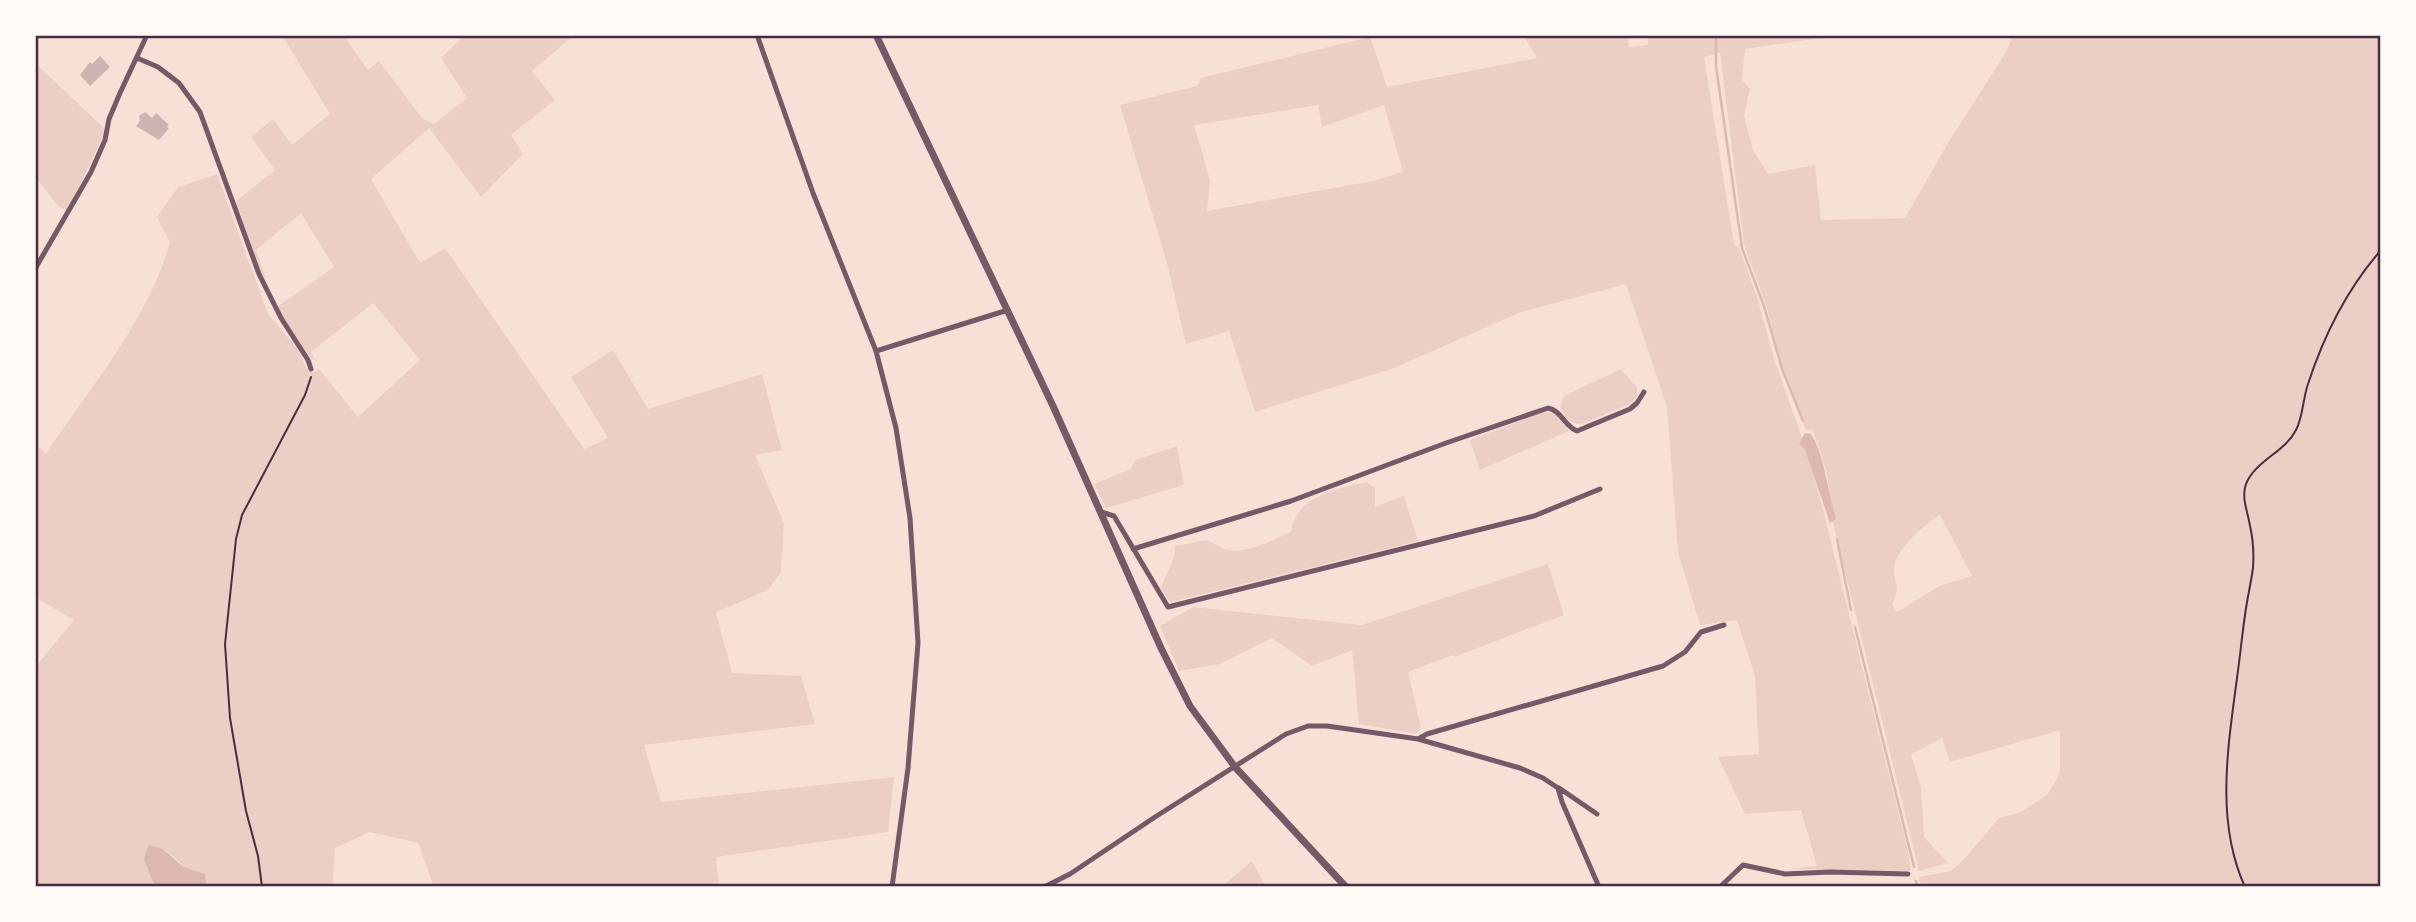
<svg xmlns="http://www.w3.org/2000/svg" width="2416" height="922" font-family="'Archivo Narrow',sans-serif">
  <rect width="100%" height="100%" fill="#f7e1d7"/>
  <path fill="#ebcfc5" fill-rule="evenodd" d="M282 35H343L368 70 379 61 422 118 434 124 467 98 441 58 465 35H574L532 71 555 100 511 135 523 154 481 197 429 128 371 179 420 263 445 248 584 449 608 438 571 377 613 350 648 409 762 374 782 450 755 455 784 523 781 572 768 590 716 612 732 673 801 676 815 724 644 745 661 802 894 777 888 832 716 857 719 887H434L418 843 370 832 335 848 333 887H207L205 874 186 868 166 850 144 860 155 887H35V667L74 620 35 597V444L46 453C89 390 151 315 170 242L157 217 178 187 217 174 268 314 297 348 306 368 314 372 319 369 358 417 420 360 373 303 311 352 315 361C297 347 287 326 277 307L334 267 301 213 256 250 267 281 260 271 236 201 275 170 251 137 273 119 292 145 330 114Z
    M1523 35H1627L1629 47 1648 45V35H1842L1745 49 1742 80 1750 89 1744 115 1753 150 1768 174 1815 165 1821 220 1905 218 1948 143 2006 52 2013 35H2381V887H1921L1919 877 1951 871 1965 858 1999 818 2021 812 2047 795 2057 779 2060 770V730L1950 762 1942 738 1911 754 1921 788 1924 837 1948 863 1919 871 1827 498C1828 494 1829 490 1829 486 1829 478 1816 437 1812 430H1806L1781 365 1766 305 1744 245 1720 53 1704 57 1734 244 1739 248 1758 300 1775 362 1805 446 1821 502 1908 851 1911 871 1788 869 1817 866 1801 810 1745 814 1718 757 1759 754 1755 676 1737 620 1700 625 1678 552 1667 407 1626 284 1521 312 1394 368 1255 412 1229 331 1186 344 1167 263 1120 105 1197 86 1201 78 1370 37 1387 87 1537 58ZM1318 105 1322 127 1384 105 1403 172 1373 181 1207 211 1210 180 1194 125ZM1940 515 1972 576 1939 586 1897 612 1892 604C1902 584 1894 587 1894 568 1895 550 1925 524 1940 515Z
    M35 63 104 128 102 139 67 211 58 206 35 177Z
    M1621 369 1637 388V397L1630 404 1584 423C1570 426 1566 418 1560 407L1564 396Z
    M1546 411 1556 415 1569 431 1480 470 1470 440Z
    M1177 446 1184 485 1106 508 1094 484 1131 469 1135 460Z
    M1366 482 1375 488V507L1404 496 1418 541 1170 602 1161 588C1166 572 1176 562 1175 546L1207 540C1212 542 1217 546 1222 548 1243 557 1272 540 1291 532 1295 497 1336 489 1366 482Z
    M1548 564 1564 615 1454 657 1453 655 1408 672 1421 728 1416 734 1359 724 1352 650 1312 666 1272 638 1220 664 1179 671 1160 626 1193 607 1362 625Z
    M1252 861 1266 887H1221Z"/>
  <path fill="#dcb8b0" d="M1808 433 1811 434C1824 453 1828 493 1836 518L1834 521 1830 523 1805 450 1799 444 1804 434Z
    M148 846C165 845 170 857 183 866 189 870 198 871 205 874L207 887H155L144 860Z"/>
  <g fill="none" stroke-linecap="round" stroke-linejoin="round">
    <path stroke="#dcb8b0" stroke-width="2.5" d="M1716 35V66L1742 248 1764 306 1782 369 1803 421
      M1837 539 1851 610
      M1855 627 1914 867
      M1916 881 1917 887"/>
  </g>
  <path fill="#ccb4b1" d="M100 56 110 67 90 86 80 75 90 62 92 64Z
    M145 112 152 118 156 113 169 125 167 127 169 128 159 140 136 126 140 121 139 116Z"/>
  <g fill="none" stroke-linecap="round" stroke-linejoin="round">
    <path stroke="#4a2c40" stroke-width="2" d="M262 887 258 856 246 811 230 718 225 644 236 539 242 515 305 395 311 377
      M2245 887C2215 821 2228 747 2237 678 2240 657 2242 636 2245 615 2247 599 2251 583 2253 568 2254 554 2253 539 2250 526 2248 512 2241 498 2246 484 2255 461 2285 452 2296 430 2303 417 2303 398 2308 384 2324 335 2347 289 2381 250"/>
    <path stroke="#755966" stroke-width="5" d="M757 35 813 193 876 351 896 428 910 518 918 643 908 768 892 887
      M137 58 158 67 179 83 200 112 259 274 281 318 308 360 311 369
      M35 269 91 172 105 140 109 119 120 93 147 35
      M876 351 1008 310
      M1101 512 1114 516 1168 607 1502 524 1534 516 1600 489
      M1133 549 1291 501 1446 443 1548 408C1562 411 1564 426 1577 431L1630 409 1637 403 1644 392
      M1418 739 1427 734 1663 666 1685 652 1701 632 1724 625
      M1559 788 1597 814
      M1044 887 1070 874 1155 817 1286 734 1308 726H1327L1418 739 1520 768 1543 778 1558 788 1562 802 1599 887
      M1720 887 1743 865 1785 874 1830 872 1908 874"/>
    <path stroke="#755966" stroke-width="7" d="M876 35 1053 406 1161 648 1190 706 1235 767 1346 887"/>
  </g>
  <rect width="2416" height="922" fill="none" stroke="#fffaf5" stroke-width="74"/>
  <rect x="37" y="37" width="2342" height="848" fill="none" stroke="#4a2c40" stroke-width="2.5"/>
</svg>
